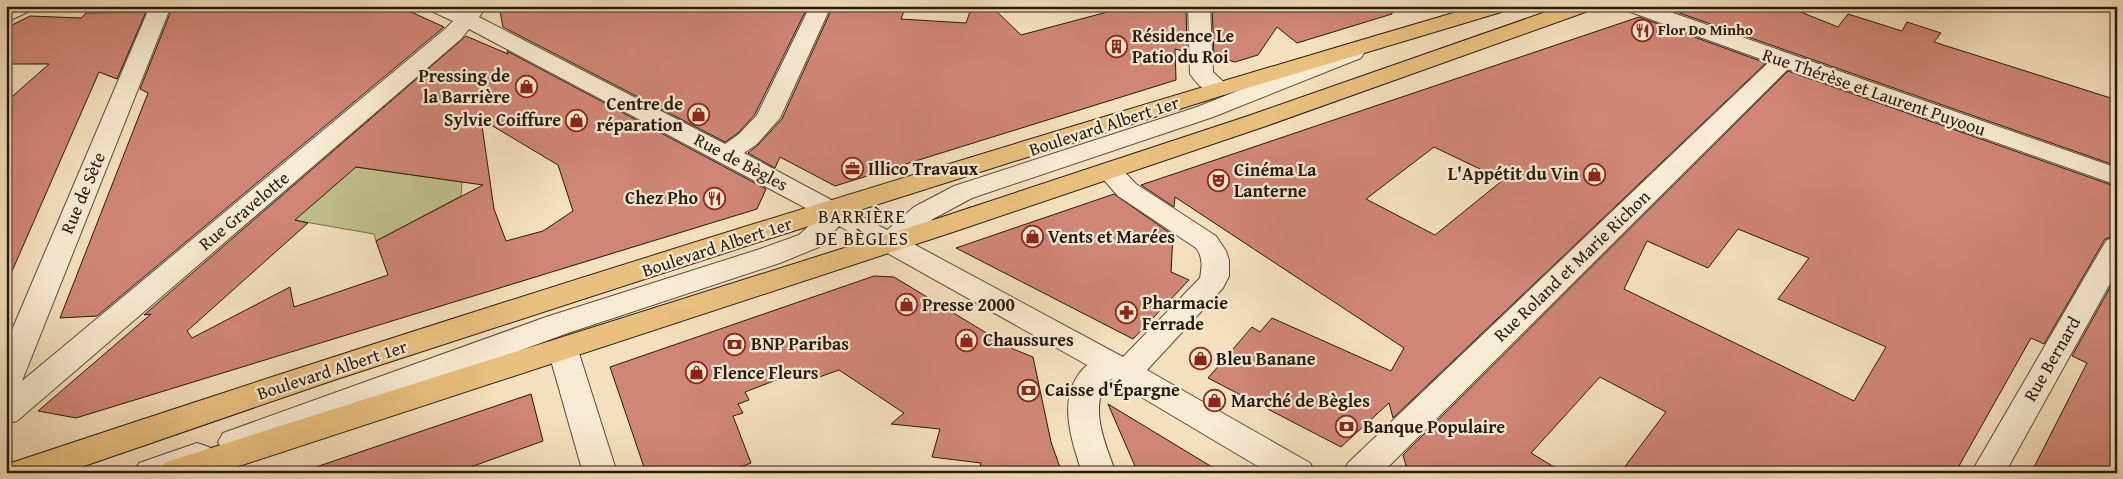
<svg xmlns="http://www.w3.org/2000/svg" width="2123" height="479" font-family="'Gentium Book Plus',serif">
  <rect width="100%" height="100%" fill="#f4e0bc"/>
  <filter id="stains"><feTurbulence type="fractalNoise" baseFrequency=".004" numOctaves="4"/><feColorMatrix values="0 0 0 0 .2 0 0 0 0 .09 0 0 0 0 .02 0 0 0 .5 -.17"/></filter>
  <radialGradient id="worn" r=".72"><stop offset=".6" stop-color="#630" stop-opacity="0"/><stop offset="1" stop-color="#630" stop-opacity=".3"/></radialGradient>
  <path fill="#c0c18d" stroke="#736d4e" d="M327 163 462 182 461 196 376 241 374 234 265 215Z"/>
  <path fill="#d08676" stroke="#261910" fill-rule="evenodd" d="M173 6H398L444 27 97 316 60 318 148 93 140 89Z
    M499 6H808L755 114 738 133 725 142 503 27Z
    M833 6H906L901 19 966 23 972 6 992 7 1021 35 1111 11 1146 12V6H1186L1187 52 1175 49 1176 80 835 186 780 157 775 168 748 153 758 145 782 119Z
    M1212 6H1391L1392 14 1297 43 1277 27 1258 55 1235 62 1214 57Z
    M1671 6H1786L1838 27 1848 14 1902 31 1907 22 1941 33 1934 42 2117 100V166L1665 8Z
    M146 12 117 79 99 72 6 285V102L49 64H6V28L30 16 81 18 86 13Z
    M1639 17 1766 63 1393 418 1389 403 1341 447 1208 378 1252 327 1260 332 1272 318 1391 371 1404 348 1175 197 1174 207 1141 185ZM1434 147 1503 180 1435 235 1366 199Z
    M466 36 508 54 507 51 766 189 757 209 76 418 38 411 151 314 144 315ZM481 119 558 165 573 211 543 231 506 241 494 209ZM356 167 483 185 376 241 388 275 294 307 290 287 192 338 187 331 308 223 295 220Z
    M1788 71 2117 187V235L2105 239 2044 344 2031 338 1955 473H1620L1666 412 1600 377 1531 453 1564 473H1408L1403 455ZM1738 229 1809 258 1778 299 1886 347 1854 401 1624 289 1647 241 1708 268Z
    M1114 194 1173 235 1171 272 1189 280 1133 339 956 248Z
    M2117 275V473H2031L2087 363 2072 356Z
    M874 276 894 277 1013 349 1033 357 1051 442 1062 473H979L981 463 932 457 940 429 891 424 904 413 839 370 811 380 805 369 745 392 749 400 738 404 743 413 733 416 751 463 724 473H646L610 367Z
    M531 394 543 441 454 473H317L316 467Z
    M1108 404 1222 473H1138Z"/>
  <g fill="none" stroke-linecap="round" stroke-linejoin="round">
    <defs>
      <path id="minor" d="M8 6H35L32 10 6 22V7Z
        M150 6H171L22 381 445 29 453 21 429 10 426 6H455L462 10 465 6H487L479 17 725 144 739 134 757 115 810 6H831L780 118 757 144 744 153 887 230 914 207 954 186 1197 107 1345 48 1353 46 1361 48 1364 53 1361 58 1213 117 972 198 933 219 908 241 1123 357 1200 278C1202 267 1203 257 1196 248L1118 196 1096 171 1100 165 1109 163 1118 165 1136 184 1216 236 1226 251 1229 260V276L1223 288 1147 370 1310 463 1315 473H1269L1111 379C1086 402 1106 446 1116 473H1082C1071 438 1055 394 1087 365L839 226 819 247 780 263 568 333 247 451 235 455 223 451 218 442 223 433 546 317 760 249 799 235 815 220 817 214 469 29 461 39 17 421 6 424V394L8 392 6 393V344Z
        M1188 6H1210L1213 72 1231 89 1227 94C1211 98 1199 87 1190 74Z
        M1622 6H1653L2117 168V185L1788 69 1382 473H1343L1348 463 1769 62 1625 10Z
        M2117 237V271L2005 473H1971L2103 246 2107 240Z
        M563 339 574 342 578 350 617 473H583L548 350 552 342Z
        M197 443 209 447 214 456 209 465 189 473H134L139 463Z"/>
      <path id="major" d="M1477 6H1511L1508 10 1227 94 768 239 334 380 64 473H6L11 463C496 301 986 150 1477 6Z
        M1563 6H1594L1591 10 1266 126 953 232 218 473H159L164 463 176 459 933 220 1248 116Z"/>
    </defs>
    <use href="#minor" stroke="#5a4b3b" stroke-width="2"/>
    <use href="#major" stroke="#261910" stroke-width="2"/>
    <use href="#minor" fill="#f8ebd3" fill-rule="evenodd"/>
    <use href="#major" fill="#eac07e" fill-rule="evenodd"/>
  </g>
  <defs>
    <symbol id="restaurant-ring" viewBox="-11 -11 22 22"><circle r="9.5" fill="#f8ebd3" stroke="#8f2418" stroke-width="1.5"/><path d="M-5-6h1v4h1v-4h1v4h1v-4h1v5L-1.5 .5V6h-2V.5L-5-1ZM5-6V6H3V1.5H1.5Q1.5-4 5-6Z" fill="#8f2418"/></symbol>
    <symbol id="building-ring" viewBox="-11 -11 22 22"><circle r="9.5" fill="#f8ebd3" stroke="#8f2418" stroke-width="1.5"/><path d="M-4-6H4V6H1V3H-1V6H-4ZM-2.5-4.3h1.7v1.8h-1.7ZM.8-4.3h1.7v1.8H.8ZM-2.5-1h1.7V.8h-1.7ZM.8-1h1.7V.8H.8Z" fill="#8f2418"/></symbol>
    <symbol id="shop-ring" viewBox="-11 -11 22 22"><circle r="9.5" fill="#f8ebd3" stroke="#8f2418" stroke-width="1.5"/><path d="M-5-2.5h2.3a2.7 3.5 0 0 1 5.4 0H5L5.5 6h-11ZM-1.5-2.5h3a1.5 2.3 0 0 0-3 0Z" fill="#8f2418"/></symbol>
    <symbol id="office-ring" viewBox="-11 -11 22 22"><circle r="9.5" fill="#f8ebd3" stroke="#8f2418" stroke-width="1.5"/><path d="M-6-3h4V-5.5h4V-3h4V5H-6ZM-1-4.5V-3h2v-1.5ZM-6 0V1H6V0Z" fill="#8f2418"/></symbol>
    <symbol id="theatre-ring" viewBox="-11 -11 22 22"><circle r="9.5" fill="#f8ebd3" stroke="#8f2418" stroke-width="1.5"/><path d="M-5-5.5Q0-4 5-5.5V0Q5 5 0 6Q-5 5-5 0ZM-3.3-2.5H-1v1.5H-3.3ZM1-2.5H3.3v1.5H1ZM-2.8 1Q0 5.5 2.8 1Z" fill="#8f2418"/></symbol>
    <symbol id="pharmacy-ring" viewBox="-11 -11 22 22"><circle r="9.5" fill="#f8ebd3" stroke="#8f2418" stroke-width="1.5"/><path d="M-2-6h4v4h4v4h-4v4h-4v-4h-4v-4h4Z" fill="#8f2418"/></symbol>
    <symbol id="bank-ring" viewBox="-11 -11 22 22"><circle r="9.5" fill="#f8ebd3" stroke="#8f2418" stroke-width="1.5"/><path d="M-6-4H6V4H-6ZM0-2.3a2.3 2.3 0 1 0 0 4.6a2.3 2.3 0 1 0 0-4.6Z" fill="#8f2418"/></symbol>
  </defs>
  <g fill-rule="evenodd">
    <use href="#restaurant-ring" x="1630" y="18" width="25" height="25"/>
    <use href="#building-ring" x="1104" y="34" width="25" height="25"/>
    <use href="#shop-ring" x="514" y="74" width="25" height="25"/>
    <use href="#shop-ring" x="686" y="102" width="25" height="25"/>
    <use href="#shop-ring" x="564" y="108" width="25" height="25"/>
    <use href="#office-ring" x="840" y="156" width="25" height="25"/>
    <use href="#shop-ring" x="1582" y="162" width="25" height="25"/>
    <use href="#theatre-ring" x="1206" y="168" width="25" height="25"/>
    <use href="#restaurant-ring" x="702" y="186" width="25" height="25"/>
    <use href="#shop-ring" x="1020" y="224" width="25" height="25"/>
    <use href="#shop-ring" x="894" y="292" width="25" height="25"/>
    <use href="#pharmacy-ring" x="1114" y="300" width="25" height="25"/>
    <use href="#shop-ring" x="954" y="328" width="25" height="25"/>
    <use href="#bank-ring" x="722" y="332" width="25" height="25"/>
    <use href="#shop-ring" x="1188" y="346" width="25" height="25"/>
    <use href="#shop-ring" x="684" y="360" width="25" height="25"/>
    <use href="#bank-ring" x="1016" y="378" width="25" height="25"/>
    <use href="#shop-ring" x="1202" y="388" width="25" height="25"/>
    <use href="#bank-ring" x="1334" y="414" width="25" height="25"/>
  </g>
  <g text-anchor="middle" stroke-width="4.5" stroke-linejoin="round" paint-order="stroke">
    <g font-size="15" font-weight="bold" fill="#261910" stroke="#f8ebd3" text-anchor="start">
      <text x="1658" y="35">Flor Do Minho</text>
    </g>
    <g font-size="18" font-weight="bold" fill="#261910" stroke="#f8ebd3" text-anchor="start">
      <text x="1132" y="42">Résidence Le<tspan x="1132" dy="21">Patio du Roi</tspan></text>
      <text x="510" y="82" text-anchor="end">Pressing de<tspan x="510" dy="21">la Barrière</tspan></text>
      <text x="683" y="110" text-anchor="end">Centre de<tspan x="683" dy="21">réparation</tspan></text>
      <text x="561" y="126" text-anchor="end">Sylvie Coiffure</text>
      <text x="868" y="175">Illico Travaux</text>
      <text x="1234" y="176">Cinéma La<tspan x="1234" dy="21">Lanterne</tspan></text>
      <text x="1579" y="180" text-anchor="end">L'Appétit du Vin</text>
      <text x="698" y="204" text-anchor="end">Chez Pho</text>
      <text x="1048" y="243">Vents et Marées</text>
      <text x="1142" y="309">Pharmacie<tspan x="1142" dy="21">Ferrade</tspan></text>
      <text x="922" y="311">Presse 2000</text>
      <text x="983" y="346">Chaussures</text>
      <text x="751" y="350">BNP Paribas</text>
      <text x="1216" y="365">Bleu Banane</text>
      <text x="713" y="379">Flence Fleurs</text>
      <text x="1045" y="396">Caisse d'Épargne</text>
      <text x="1231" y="407">Marché de Bègles</text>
      <text x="1363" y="433">Banque Populaire</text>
    </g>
    <g font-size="18" fill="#261910" stroke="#f8ebd3">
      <text transform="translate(1874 92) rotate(19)" y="6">Rue Thérèse et Laurent Puyoou</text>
      <text transform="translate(1104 126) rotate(-18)" y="6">Boulevard Albert 1er</text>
      <text transform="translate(741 162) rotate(28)" y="6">Rue de Bègles</text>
      <text transform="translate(83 193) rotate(-67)" y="6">Rue de Sète</text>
      <text transform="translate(244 211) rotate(-40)" y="6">Rue Gravelotte</text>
      <text transform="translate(717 247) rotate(-18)" y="6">Boulevard Albert 1er</text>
      <text transform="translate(1572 266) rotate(-44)" y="6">Rue Roland et Marie Richon</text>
      <text transform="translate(2052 359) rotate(-60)" y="6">Rue Bernard</text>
      <text transform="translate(332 370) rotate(-18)" y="6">Boulevard Albert 1er</text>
    </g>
    <g font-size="19" letter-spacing="1" fill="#261910" stroke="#f8ebd3">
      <text x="862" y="223">BARRIÈRE<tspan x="862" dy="22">DE BÈGLES</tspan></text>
    </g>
  </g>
  <rect width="2123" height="479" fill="none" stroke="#f4e0bc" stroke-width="25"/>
  <rect x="8" y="8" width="2108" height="464" fill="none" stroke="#261910" stroke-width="2.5"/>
  <rect x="12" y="12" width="2098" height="454" fill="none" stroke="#261910"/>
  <rect width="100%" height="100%" filter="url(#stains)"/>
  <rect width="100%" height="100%" fill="url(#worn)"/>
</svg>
